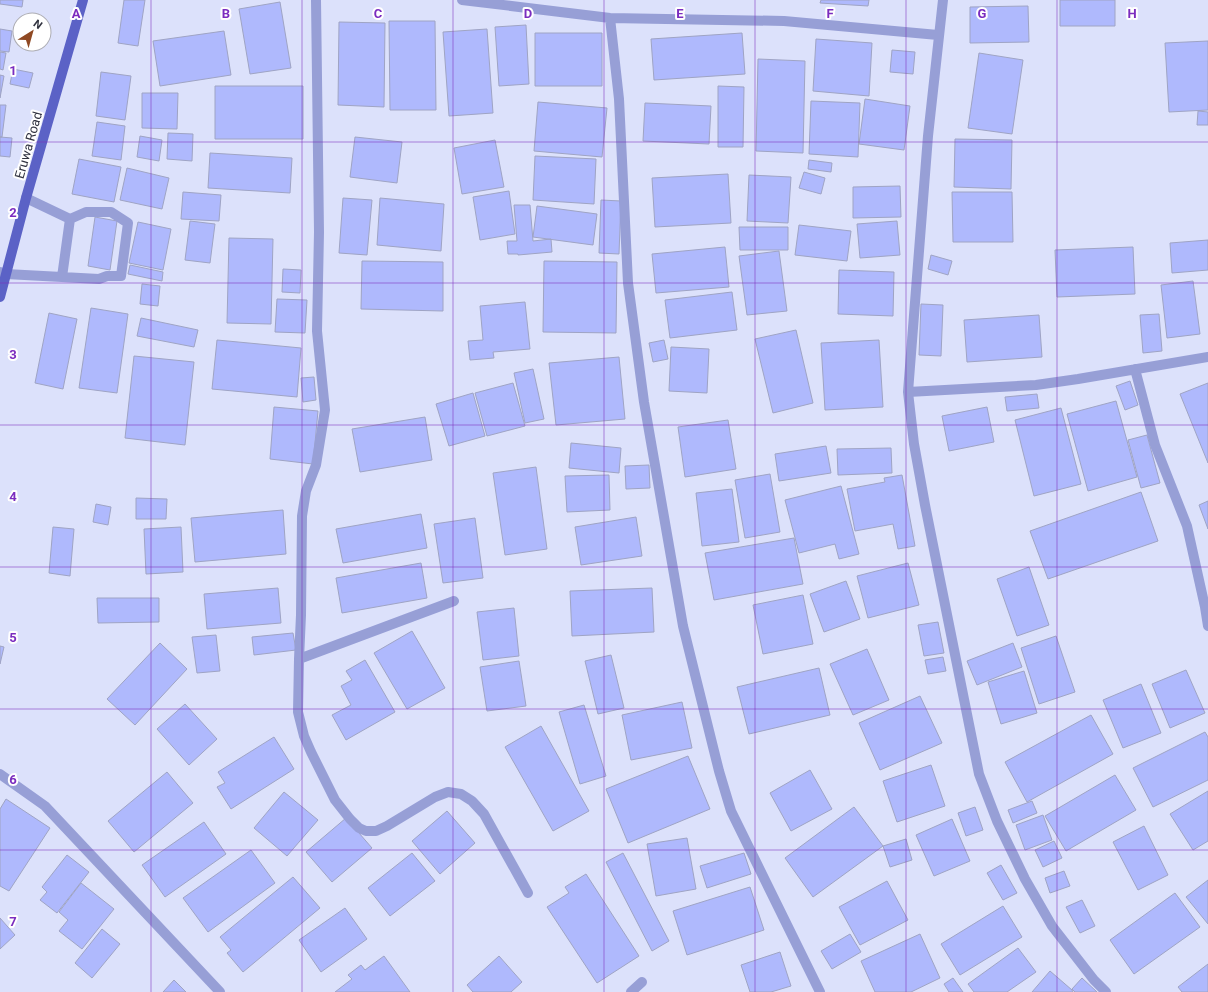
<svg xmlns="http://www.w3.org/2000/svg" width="1208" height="992" font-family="Roboto,sans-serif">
  <rect width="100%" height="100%" fill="#dce1fb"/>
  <path fill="#afb9fd" stroke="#9fa4c4" d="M0 0H23L22 7 0 4Z
    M124 0H145L138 46 118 43Z
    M821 0H869L868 6 820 3Z
    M1060 0H1115V26H1060Z
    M280 2 291 68 250 74 239 9Z
    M1028 6 1029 42 970 43V7Z
    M389 21H435L436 110H390Z
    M339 22 385 23 384 107 338 105Z
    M526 25 529 84 499 86 495 27Z
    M0 29 12 31 9 52 0 51Z
    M487 29 493 113 449 116 443 32Z
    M224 31 231 75 160 86 153 41Z
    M535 33H602V86H535Z
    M742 33 745 74 654 80 651 39Z
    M816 39 872 43 869 96 813 91Z
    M1208 41V110L1169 112 1165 43Z
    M892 50 915 52 913 74 890 72Z
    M0 52 6 53 3 70 0 69Z
    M979 53 1023 60 1012 134 968 128Z
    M758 59 805 61 803 153 756 151Z
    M13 69 33 73 29 88 10 84Z
    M101 72 131 76 125 120 96 116Z
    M0 75 4 76 0 98Z
    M215 86H303V139H215Z
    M718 86 744 87 743 147H718Z
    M142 93H178L177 129 142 128Z
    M865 99 910 106 904 150 859 144Z
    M811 101 860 103 858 157 809 154Z
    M538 102 607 108 602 157 534 151Z
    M645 103 711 106 709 144 643 141Z
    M0 105H6L2 137H0Z
    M1198 111 1208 112V125H1197Z
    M97 122 125 126 121 160 92 156Z
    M168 133 193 134 192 161 167 159Z
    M140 136 162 140 159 161 137 157Z
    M0 137 12 138 10 157 0 156Z
    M355 137 402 142 397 183 350 177Z
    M955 139 1012 140 1011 189 954 187Z
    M495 140 504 187 462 194 454 148Z
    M210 153 292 158 290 193 208 188Z
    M535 156 596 159 594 204 533 200Z
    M79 159 121 167 114 202 72 194Z
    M809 160 832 163 831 172 808 169Z
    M127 168 169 178 162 209 120 200Z
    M804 172 825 178 821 194 799 188Z
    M728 174 731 223 655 227 652 178Z
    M749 175 791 177 788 223 747 221Z
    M900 186 901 217 853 218V187Z
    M509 191 515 234 480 240 473 197Z
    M183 192 221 195 219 221 181 219Z
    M952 192H1012L1013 242H953Z
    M343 198 372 200 367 255 339 253Z
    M380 198 444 204 441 251 377 245Z
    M601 200 621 201 619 254 599 253Z
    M514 205H530L533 241 551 239 552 252 518 255V254H508L507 241H517Z
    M537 206 597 214 593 245 533 237Z
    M95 217 117 221 110 270 88 266Z
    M190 221 215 224 210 263 185 260Z
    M897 221 900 255 860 258 857 224Z
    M138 222 171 229 163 270 129 263Z
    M799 225 851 231 847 261 795 255Z
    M739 227H788V250H740Z
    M229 238 273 239 271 324 227 323Z
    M1208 240V270L1172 273 1170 243Z
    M725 247 729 287 656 293 652 254Z
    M1133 247 1135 294 1057 297 1055 250Z
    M779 251 787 311 747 315 739 256Z
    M931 255 952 261 948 275 928 269Z
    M362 261 443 262V311L361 309Z
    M544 261 617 262 616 333 543 332Z
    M130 265 163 272 162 281 128 274Z
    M283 269 301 270 300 293 282 292Z
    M839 270 894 272 893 316 838 314Z
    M1193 281 1200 334 1167 338 1161 285Z
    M142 284 160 286 158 306 140 304Z
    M732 292 737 330 670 338 665 300Z
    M277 299 307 300 305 333 275 332Z
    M525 302 530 349 493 352 494 358 470 360 468 341 483 340 480 306Z
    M921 304 943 305 941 356 919 355Z
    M91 308 128 314 117 393 79 388Z
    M49 313 77 319 63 389 35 383Z
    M1159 314 1162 351 1143 353 1140 315Z
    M1039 315 1042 357 967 362 964 320Z
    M141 318 198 330 194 347 137 336Z
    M796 330 813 403 773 413 755 339Z
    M217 340 301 348 297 397 212 389Z
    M664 340 668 359 653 362 649 343Z
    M879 340 883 407 825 410 821 343Z
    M671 347 709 349 707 393 669 391Z
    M134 356 194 362 185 445 125 438Z
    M619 357 625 419 556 425 549 363Z
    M533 369 544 419 525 423 514 373Z
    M314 377 316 400 303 402 301 378Z
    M1130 381 1138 405 1125 410 1116 386Z
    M513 383 525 426 487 436 475 393Z
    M1208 383V463L1180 394Z
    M473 393 485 436 449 446 436 404Z
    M1037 394 1039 408 1007 411 1005 397Z
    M1116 401 1137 477 1088 491 1067 414Z
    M274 407 318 411 313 464 270 459Z
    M987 407 994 442 949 451 942 416Z
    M1061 408 1081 484 1034 496 1015 420Z
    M425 417 432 460 360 472 352 429Z
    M728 420 736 469 685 477 678 427Z
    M1147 435 1160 483 1141 488 1128 440Z
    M571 443 621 448 619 473 569 468Z
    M826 446 831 473 779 481 775 454Z
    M891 448 892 473 838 475 837 449Z
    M649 465 650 488 626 489 625 466Z
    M536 467 547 549 505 555 493 473Z
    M770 474 780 532 745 538 735 480Z
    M609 475 610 510 567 512 565 476Z
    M902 475 915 546 898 549 893 524 855 531 847 489 885 482 884 478Z
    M841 486 859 554 839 559 835 544 799 553 785 500Z
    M732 489 739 542 702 546 696 493Z
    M1141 492 1158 541 1048 579 1030 531Z
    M136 498 167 499 166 519H136Z
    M1208 501V529L1199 505Z
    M96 504 111 507 108 525 93 522Z
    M283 510 286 554 195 562 191 518Z
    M421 514 427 548 343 563 336 529Z
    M636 517 642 556 581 565 575 527Z
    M475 518 483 578 443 583 434 524Z
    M53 527 74 529 70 576 49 573Z
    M181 527 183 572 146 574 144 529Z
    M794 538 803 584 714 600 705 553Z
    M421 563 427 598 342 613 336 578Z
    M908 563 919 605 868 618 857 576Z
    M1029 567 1049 625 1017 636 997 579Z
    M846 581 860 619 824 632 810 594Z
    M278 588 281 623 207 629 204 594Z
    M652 588 654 632 572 636 570 591Z
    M803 595 813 644 763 654 753 605Z
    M97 598H159V622L98 623Z
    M514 608 519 656 483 660 477 612Z
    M938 622 944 653 924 656 918 625Z
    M412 631 445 688 407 709 374 653Z
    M293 633 296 650 254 655 252 637Z
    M216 635 220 671 197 673 192 637Z
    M1056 636 1075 692 1039 704 1021 648Z
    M160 643 187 669 135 725 107 699Z
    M1013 643 1022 667 977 685 967 661Z
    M0 646 4 647 0 664Z
    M867 649 889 700 853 715 830 664Z
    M611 655 624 708 598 714 585 661Z
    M943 657 946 671 928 674 925 660Z
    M365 660 395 712 346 740 332 715 351 705 341 686 352 680 346 671Z
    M519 661 526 706 487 711 480 667Z
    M819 668 830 715 749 734 737 687Z
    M1186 670 1205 713 1170 728 1152 684Z
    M1024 671 1037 713 1001 724 988 682Z
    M1141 684 1161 733 1123 748 1103 700Z
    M920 696 942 743 880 770 859 723Z
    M682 702 692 748 631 760 622 715Z
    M185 704 217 739 189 765 157 729Z
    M584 705 606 776 580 784 559 712Z
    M1091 715 1113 754 1027 802 1005 762Z
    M541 726 589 811 553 831 505 747Z
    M1205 732 1208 737V780L1153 807 1133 768Z
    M274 737 294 769 231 809 217 787 225 783 218 772Z
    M688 756 710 809 628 843 606 789Z
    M931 765 945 806 897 822 883 781Z
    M810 770 832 809 791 831 770 793Z
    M167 772 193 803 134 852 108 821Z
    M1115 775 1136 810 1066 851 1045 816Z
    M1208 791V841L1193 850 1170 814Z
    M284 792 318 820 287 856 254 828Z
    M6 799 50 828 9 891 0 886V809Z
    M1032 801 1037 813 1013 823 1008 810Z
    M854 807 883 846 813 897 785 858Z
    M975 807 983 830 966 836 958 813Z
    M447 811 475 843 440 874 412 841Z
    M1043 815 1052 840 1025 850 1016 825Z
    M346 818 372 848 332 882 306 852Z
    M952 819 970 861 934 876 916 835Z
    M204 822 226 854 165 897 142 865Z
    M1144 826 1168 875 1138 890 1113 842Z
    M687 838 696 889 656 896 647 844Z
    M906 839 912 860 890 867 883 846Z
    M1054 841 1062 858 1043 867 1035 850Z
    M251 850 275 883 208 932 183 898Z
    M412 853 435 881 390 916 368 888Z
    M623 853 669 941 652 951 606 862Z
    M744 853 751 874 707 888 700 866Z
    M67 855 89 872 57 913 40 900 47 892 42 887Z
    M1001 865 1017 893 1003 900 987 873Z
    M1064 871 1070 886 1050 893 1045 878Z
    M586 874 639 956 597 983 547 907 569 893 565 887Z
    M293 877 320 908 243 972 227 953 231 950 220 937Z
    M1208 880V924L1186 897Z
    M887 881 908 920 860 945 839 907Z
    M81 883 114 909 82 949 59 931 68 920 59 912Z
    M750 887 764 930 687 955 673 911Z
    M1175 893 1200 927 1134 974 1110 940Z
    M1082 900 1095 926 1080 933 1066 907Z
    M1003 906 1022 937 960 975 941 944Z
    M345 908 367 939 321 972 299 940Z
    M0 918 15 935 0 949Z
    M102 929 120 944 92 978 75 963Z
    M850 934 861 952 832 969 821 951Z
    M920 934 940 978 911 992H875L861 961Z
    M1018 948 1036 972 1007 992H974L968 984Z
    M780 952 791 986 771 992H750L741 965Z
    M384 956 410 992H335L352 979 348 975 361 965 365 970Z
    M499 956 522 982 511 992H473L467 985Z
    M1208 964V992H1182L1178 987Z
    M1050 971 1072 990 1073 992H1032Z
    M953 978 963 992H949L944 984Z
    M1082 978 1097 992H1075L1072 989Z
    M174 980 186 992H163Z"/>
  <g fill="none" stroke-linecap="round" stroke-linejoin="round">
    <path stroke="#979fd6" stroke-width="10" d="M316 0 319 232 317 331 325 410 316 465 306 491 302 516 301 615 299 659 298 712 304 736 311 752 335 800 350 819 359 828 366 831H376L387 826 435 797 448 792 461 794 472 801 484 814 528 893
      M462 0 610 18 784 21 938 35
      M943 0 928 136 908 392 914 444 925 505 979 774 997 821 1025 879 1052 926 1094 980 1106 992
      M610 18 619 99 628 283 644 402 683 626 719 771 731 811 820 992
      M0 272 6 274 99 279 107 276H121L128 223 111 212H86L70 219 26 198
      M62 277 70 219
      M1135 369 1155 445 1187 526 1205 607 1208 626
      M908 392 1036 385 1078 379 1208 357
      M299 659 454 601
      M0 774 45 806 220 992
      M631 992 642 982"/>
    <path stroke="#5b62c6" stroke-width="10" d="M0 297 26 198 83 0"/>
  </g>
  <path fill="none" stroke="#7b2cbf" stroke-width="1" stroke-opacity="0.55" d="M151 0V992M302 0V992M453 0V992M604 0V992M755 0V992M906 0V992M1057 0V992M0 142H1208M0 283H1208M0 425H1208M0 567H1208M0 709H1208M0 850H1208"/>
  <g text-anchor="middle" stroke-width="4" stroke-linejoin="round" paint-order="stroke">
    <g font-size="13" fill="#313340" stroke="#fff">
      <text transform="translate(28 145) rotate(-74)" y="5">Eruwa Road</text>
    </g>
  </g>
  <g font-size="13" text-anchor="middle" font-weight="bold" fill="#7b2cbf" stroke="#fff" stroke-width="4" stroke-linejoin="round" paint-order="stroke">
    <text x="76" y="18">A</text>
    <text x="226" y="18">B</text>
    <text x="378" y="18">C</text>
    <text x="528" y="18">D</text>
    <text x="680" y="18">E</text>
    <text x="830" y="18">F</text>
    <text x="982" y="18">G</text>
    <text x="1132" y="18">H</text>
    <text x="13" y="75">1</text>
    <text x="13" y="217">2</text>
    <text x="13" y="359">3</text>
    <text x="13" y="501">4</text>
    <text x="13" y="642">5</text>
    <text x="13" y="784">6</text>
    <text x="13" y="926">7</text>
  </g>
  <g transform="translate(32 32) rotate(37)"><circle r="19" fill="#ffffff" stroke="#adadb3"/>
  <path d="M0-3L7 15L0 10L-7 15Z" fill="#8f4923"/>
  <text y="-6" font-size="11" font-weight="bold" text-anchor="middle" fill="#313340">N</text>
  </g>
</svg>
